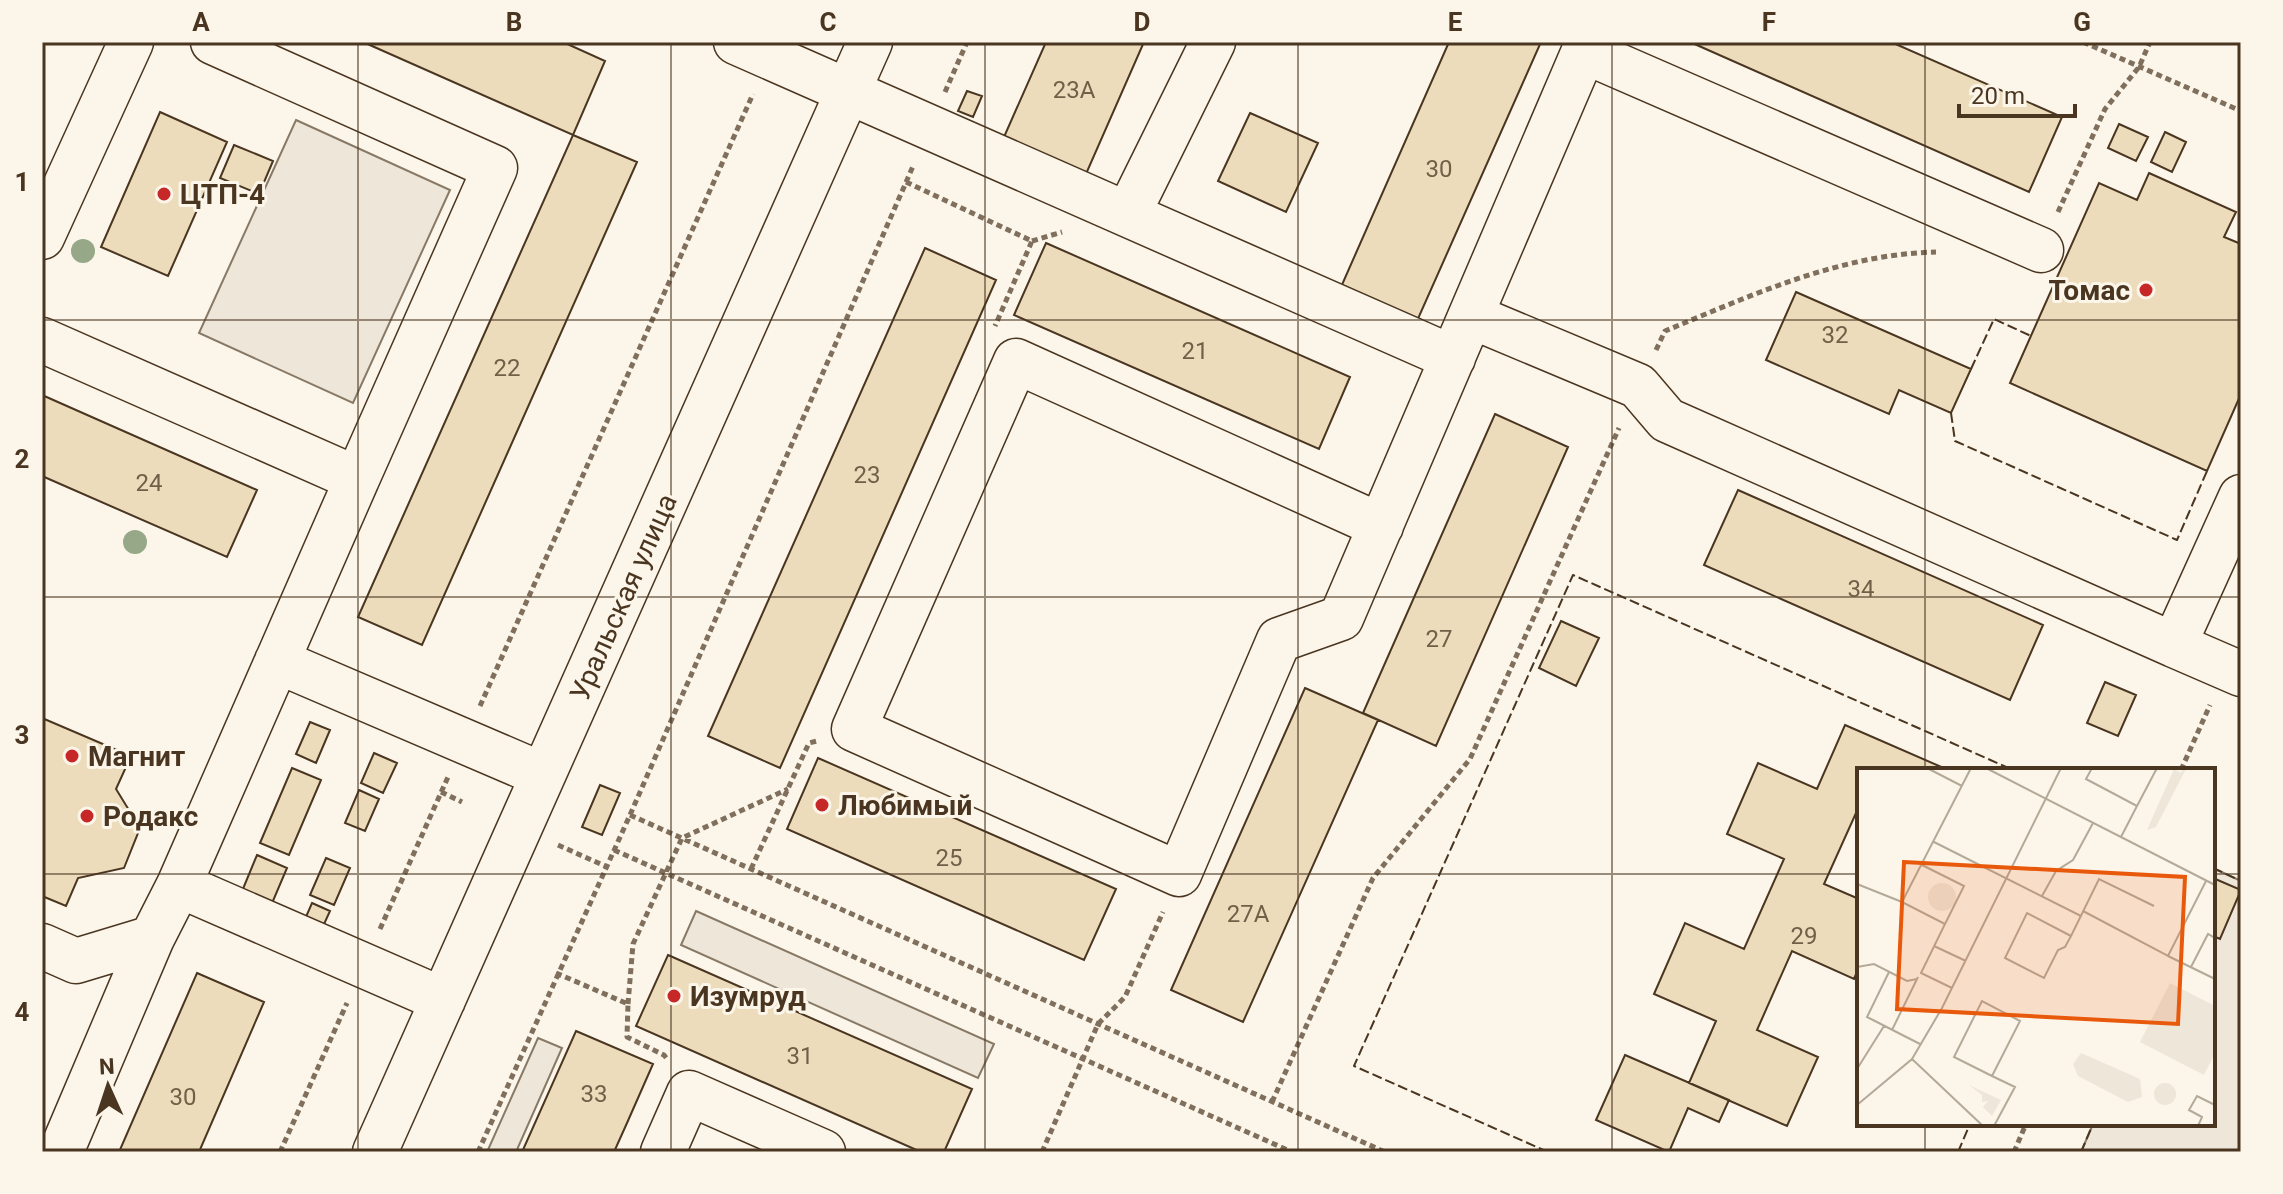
<svg xmlns="http://www.w3.org/2000/svg" width="2283" height="1194" font-family="Roboto,sans-serif">
  <rect width="100%" height="100%" fill="#fbf6e9"/>
  <path fill="#ede6d9" stroke="#887966" stroke-width="2" d="M296 120 450 190 353 403 199 333Z
    M2213 868 2241 881V1152H2081L2093 1124H2213Z
    M696 911 994 1044 978 1078 681 945Z
    M538 1038 562 1048 516 1152H487Z"/>
  <path fill="#ecdcbc" stroke="#4a3520" stroke-width="2" d="M363 42H563L605 61 573 135Z
    M1046 42H1144L1086 174 1004 137Z
    M1449 42H1541L1417 321 1341 287Z
    M1690 42H1891L2062 117 2029 192Z
    M967 91 982 96 973 117 958 111Z
    M160 112 227 142 168 276 101 247Z
    M1250 113 1318 143 1286 212 1218 181Z
    M2119 124 2148 137 2136 161 2108 148Z
    M2165 132 2186 142 2172 172 2151 162Z
    M573 135 637 162 422 645 358 617Z
    M234 145 273 161 259 194 220 178Z
    M2149 173 2236 212 2224 237 2241 244V394L2207 471 2010 383 2099 183 2137 200Z
    M1046 243 1350 377 1319 449 1014 315Z
    M925 248 996 280 780 768 708 736Z
    M1796 292 1971 369 1951 413 1899 390 1889 414 1766 360Z
    M42 395 257 490 227 557 42 476Z
    M1495 414 1568 447 1436 746 1363 713Z
    M1738 490 2043 625 2010 700 1704 565Z
    M1561 621 1599 638 1576 686 1539 668Z
    M2105 682 2136 695 2118 736 2087 723Z
    M1305 688 1378 720 1243 1022 1171 990Z
    M42 718 131 756 116 789 140 828 124 868 78 878 66 906 42 896Z
    M310 722 330 730 316 763 296 754Z
    M1845 725 1946 769 1859 770V814L1856 813 1824 884 1859 899V967L1854 979 1792 951 1757 1030 1818 1057 1787 1126 1689 1083 1716 1021 1654 994 1685 923 1744 949 1784 859 1727 834 1758 763 1817 789Z
    M374 753 397 763 383 793 361 783Z
    M818 758 1116 889 1084 960 787 829Z
    M292 768 321 780 289 855 260 843Z
    M600 785 620 793 602 835 582 827Z
    M359 790 379 799 365 831 345 823Z
    M257 855 287 868 270 908 240 896Z
    M326 858 350 868 334 905 310 895Z
    M2213 878 2241 890 2220 939 2213 936Z
    M312 903 330 911 320 933 302 926Z
    M668 955 972 1089 944 1152H921L636 1026Z
    M197 973 264 1002 199 1152H119Z
    M576 1031 653 1064 627 1123 614 1152H522Z
    M1625 1055 1729 1100 1719 1122 1688 1108 1669 1152 1596 1120Z"/>
  <g fill="none" stroke-linecap="round" stroke-linejoin="round">
    <defs>
      <path id="minor" d="M213 42 495 168 357 479
        M736 42 1453 358
        M1128 214 1213 42
        M42 237 131 42
        M1471 316 1638 386 1667 420 2174 645 2241 497
        M42 340 357 479 179 885 443 1000
        M1381 526 1016 361 854 729 1179 874 1279 640 1341 618 1584 51 2041 250
        M2174 645 2241 674
        M277 661 543 775
        M42 946 76 961 152 938
        M61 1152 152 938 179 885
        M375 1152 870 42
        M663 1152 689 1093 823 1152"/>
    </defs>
    <use href="#minor" stroke="#4a3520" stroke-width="47"/>
    <path stroke="#7f6f5c" stroke-width="5" stroke-dasharray="6 4" stroke-linecap="butt" d="M2083 42 2241 111
      M945 92 967 42
      M906 182 1032 241 995 326
      M2058 212 2105 109 2139 67 2150 42
      M1032 241 1062 232
      M1656 350 1665 331C1752 295 1841 254 1936 252
      M480 706 753 94
      M2181 770 2210 705
      M441 792 462 802
      M630 815 1385 1152
      M558 845 605 866
      M614 850 1292 1152
      M751 869 809 743 817 741
      M380 929 448 777
      M556 973 628 1004 627 1037 664 1055 668 1060
      M628 1004 633 944 682 838 788 789
      M1272 1102 1373 878 1470 759 1619 428
      M280 1152 347 1003
      M478 1152 630 815 914 164
      M1042 1152 1098 1024 1125 997 1163 912
      M2014 1152 2026 1124"/>
    <use href="#minor" stroke="#fbf6e9" stroke-width="44"/>
    <path stroke="#4a3520" stroke-width="2" stroke-dasharray="10 4" stroke-linecap="butt" d="M2236 42 2241 44
      M1971 369 1994 319 2031 336
      M1951 413 1955 441 2177 540 2207 471
      M2213 868 2241 881
      M1548 1152 1354 1066 1573 575 2013 770
      M1958 1152 1970 1124
      M2081 1152 2093 1124"/>
  </g>
  <g fill="#96a887">
    <circle cx="83" cy="251" r="12"/>
    <circle cx="135" cy="542" r="12"/>
  </g>
  <path fill="none" stroke="#4a3520" stroke-width="2" stroke-opacity="0.55" d="M358 42V1152M671 42V1152M985 42V1152M1298 42V1152M1612 42V1152M1925 42V770M42 320H2241M42 597H2241M42 874H1859M2213 874H2241M1925 1124V1152"/>
  <g fill="#c62828" stroke="#fbf6e9" stroke-width="3">
    <circle cx="164" cy="194" r="8"/>
    <circle cx="2146" cy="290" r="8"/>
    <circle cx="72" cy="756" r="8"/>
    <circle cx="822" cy="805" r="8"/>
    <circle cx="87" cy="816" r="8"/>
    <circle cx="674" cy="996" r="8"/>
  </g>
  <g text-anchor="middle" stroke-width="6" stroke-linejoin="round" paint-order="stroke">
    <g font-size="24" fill="#725f47">
      <text x="1074" y="98">23А</text>
      <text x="1439" y="177">30</text>
      <text x="1835" y="343">32</text>
      <text x="1195" y="359">21</text>
      <text x="507" y="376">22</text>
      <text x="867" y="483">23</text>
      <text x="149" y="491">24</text>
      <text x="1861" y="597">34</text>
      <text x="1439" y="647">27</text>
      <text x="949" y="866">25</text>
      <text x="1248" y="922">27А</text>
      <text x="1804" y="944">29</text>
      <text x="800" y="1064">31</text>
      <text x="594" y="1102">33</text>
      <text x="183" y="1105">30</text>
    </g>
    <g font-size="28" font-weight="bold" fill="#4a3520" stroke="#fbf6e9" text-anchor="start">
      <text x="180" y="204">ЦТП-4</text>
      <text x="2130" y="300" text-anchor="end">Томас</text>
      <text x="88" y="766">Магнит</text>
      <text x="838" y="815">Любимый</text>
      <text x="103" y="826">Родакс</text>
      <text x="690" y="1006">Изумруд</text>
    </g>
    <g font-size="28" fill="#4a3520" stroke="#fbf6e9">
      <text transform="translate(623 597) rotate(-66)" y="10">Уральская улица</text>
    </g>
  </g>
  <g transform="translate(1857 768)">
    <rect width="358" height="358" fill="#fbf6e9"/>
    <path d="M326 0H336L329 1 299 59 290 62 317 1 324 5ZM71 129a14 14 0 1 1 28 0a14 14 0 1 1-28 0ZM313 215 358 238V285L347 307 283 274ZM224 285 283 311 285 329 271 334 221 308 216 296ZM297 326a11 11 0 1 1 22 0a11 11 0 1 1-22 0ZM112 317 144 332 135 348 126 339 131 333 125 334V327Z" fill="#ede6d9"/>
    <path fill="none" stroke="#b4a999" stroke-width="2" d="M70 0 105 18M129 0 358 117M235 0 229 11 280 38 264 69M280 38 300 0M77 74 224 148M65 97 107 118 88 156M0 116 45 134M185 128 199 103 216 92 236 55M226 143 311 188 349 113M214 168 170 145 148 190 187 210 201 182 208 179 214 168 242 111 297 138M77 178 109 193M311 188 358 211M0 199 17 196 50 213 60 211M334 199 351 166 358 170M32 204 10 249 63 276M95 220 64 205 88 156 45 134 114 0M35 262 61 209M55 291 126 358M0 301 27 258M135 308 163 253 125 233 97 289 135 308 158 319 137 358M0 337 55 291 85 240 204 0M341 358 345 349 332 342 340 328 358 337"/>
    <path fill="#e8590c" fill-opacity="0.15" stroke="#e8590c" stroke-width="4" d="M47 94 328 109 321 256 40 241Z"/>
    <rect width="358" height="358" fill="none" stroke="#4a3520" stroke-width="4"/>
  </g>
  <rect width="2283" height="1194" fill="none" stroke="#fbf6e9" stroke-width="88"/>
  <g transform="translate(108 1086) rotate(357)" stroke="#fbf6e9" stroke-width="6" paint-order="stroke">
  <path d="M0-6L14 30L0 20L-14 30Z" fill="#4a3520"/>
  <text y="-12" font-size="22" font-weight="bold" text-anchor="middle" fill="#4a3520">N</text>
  </g>
  <path d="M1959 104v12h116v-12" fill="none" stroke="#4a3520" stroke-width="4"/>
  <text x="1971" y="104" font-size="24" fill="#4a3520" stroke="#fbf6e9" stroke-width="6" paint-order="stroke">20 m</text>
  <rect x="44" y="44" width="2195" height="1106" fill="none" stroke="#4a3520" stroke-width="3"/>
  <g font-size="26" text-anchor="middle" font-weight="bold" fill="#4a3520">
    <text x="201" y="31">A</text>
    <text x="514" y="31">B</text>
    <text x="828" y="31">C</text>
    <text x="1142" y="31">D</text>
    <text x="1455" y="31">E</text>
    <text x="1769" y="31">F</text>
    <text x="2082" y="31">G</text>
    <text x="22" y="191">1</text>
    <text x="22" y="468">2</text>
    <text x="22" y="744">3</text>
    <text x="22" y="1021">4</text>
  </g>
</svg>
